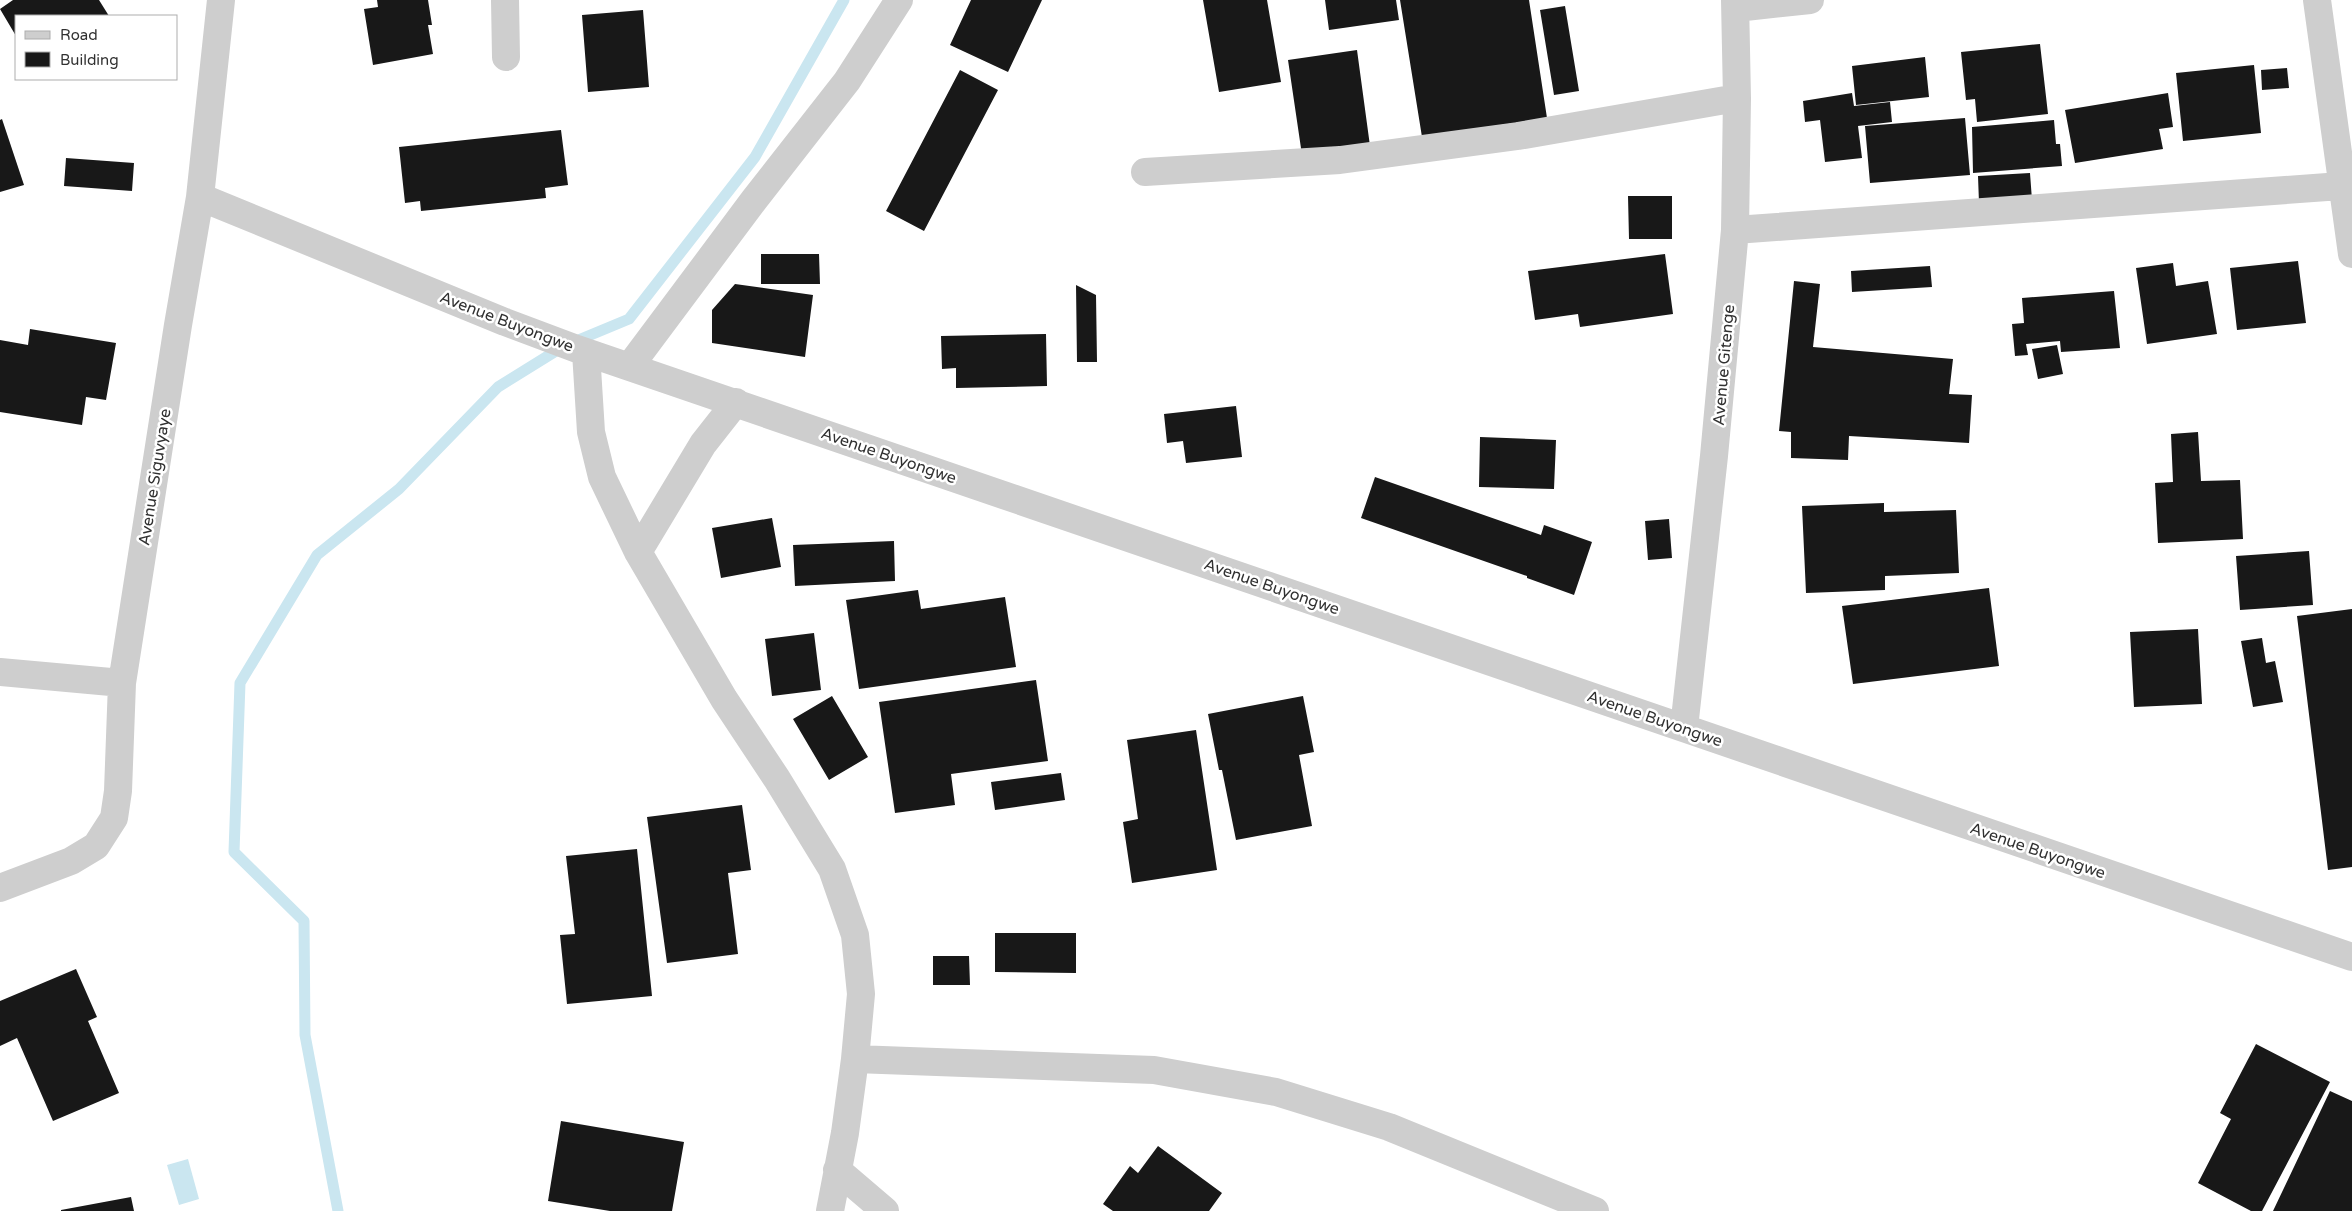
<svg xmlns="http://www.w3.org/2000/svg" width="2352" height="1211" font-family="'Varela Round',sans-serif">
  <rect width="100%" height="100%" fill="#fff"/>
  <path fill="#cae6f0" d="M188 1159 199 1199 179 1205 167 1165Z"/>
  <g fill="none" stroke-linecap="round" stroke-linejoin="round">
    <path stroke="#cae6f0" stroke-width="11" d="M338 1211 305 1035 304 921 234 852 240 683 317 555 399 489 498 387 564 346 629 319 755 157 844 0"/>
  </g>
  <path fill="#181818" d="M13 0H99L109 16H16V36L0 9Z
    M377 0H428L432 25H428L433 54 373 65 364 9 378 7Z
    M971 0H1042L1008 72 950 45Z
    M1203 0H1267L1281 82 1219 92Z
    M1325 0H1396L1399 20 1329 30Z
    M1400 0H1529L1547 118 1422 137Z
    M1565 6 1579 91 1554 95 1540 10Z
    M643 10 649 87 588 92 582 15Z
    M2040 44 2048 114 1977 122 1975 99 1966 100 1961 52Z
    M1357 50 1370 146 1302 155 1288 60Z
    M1925 57 1929 97 1856 105 1852 66Z
    M2254 65 2261 133 2183 141 2176 73Z
    M2287 68 2289 88 2262 90 2261 70Z
    M960 70 998 90 924 231 886 211Z
    M1852 93 1854 106 1890 102 1892 122 1858 126 1862 158 1825 162 1820 120 1805 122 1803 101Z
    M2168 93 2173 127 2159 129 2163 149 2075 163 2065 110Z
    M1965 118 1970 175 1870 183 1865 126Z
    M2 119 24 185 0 192V120Z
    M2054 120 2056 144H2060L2062 166 1973 173 1972 127Z
    M561 130 568 185 545 188 546 198 421 211 420 201 405 203 399 147Z
    M66 158 134 163 132 191 64 186Z
    M2030 173 2032 200 1979 203 1978 176Z
    M1628 196H1672V239H1629Z
    M761 254H819L820 284H761Z
    M1665 254 1673 314 1580 327 1578 314 1535 320 1528 271Z
    M2298 261 2306 323 2237 330 2230 268Z
    M2173 263 2176 286 2208 281 2217 334 2147 344 2136 268Z
    M1930 266 1932 287 1852 292 1851 271Z
    M1794 281 1820 284 1813 347 1953 359 1949 394 1972 395 1969 443 1849 436 1848 460 1791 458V432L1779 431Z
    M735 284 813 295 805 357 712 343V310Z
    M1076 285 1096 295 1097 362H1077Z
    M2114 291 2120 348 2061 352 2060 341 2026 344 2028 355 2015 356 2012 324 2024 323 2022 298Z
    M30 329 116 343 106 400 86 397 82 425 0 412V340L28 345Z
    M1046 334 1047 386 956 388V368L942 369 941 336Z
    M2057 345 2063 374 2038 379 2032 349Z
    M1236 406 1242 457 1186 463 1183 441 1167 443 1164 414Z
    M2198 432 2201 481 2240 480 2243 539 2158 543 2155 483 2173 482 2171 434Z
    M1480 437 1556 440 1554 489 1479 487Z
    M1375 477 1541 535 1544 525 1592 542 1574 595 1527 578V576L1361 518Z
    M1884 503V512L1956 510 1959 573 1885 576V590L1806 593 1802 506Z
    M772 518 781 567 721 578 712 528Z
    M1669 519 1672 558 1648 560 1645 521Z
    M894 541 895 581 795 586 793 545Z
    M2309 551 2313 605 2240 610 2236 556Z
    M1989 588 1999 666 1853 684 1842 606Z
    M918 590 921 609 1005 597 1016 667 859 689 846 600Z
    M2352 609V867L2328 870 2297 616Z
    M2198 629 2202 704 2134 707 2130 632Z
    M814 633 821 690 772 696 765 639Z
    M2262 638 2266 663 2275 661 2283 702 2253 707 2241 641Z
    M1036 680 1048 761 951 774 955 805 895 813 879 702Z
    M832 696 868 757 829 780 793 719Z
    M1303 696 1314 752 1299 755 1312 826 1236 840 1222 770H1219L1208 714Z
    M1196 730 1217 870 1132 883 1123 822 1138 819 1127 740Z
    M1061 773 1065 800 995 810 991 782Z
    M742 805 751 870 728 873 738 954 667 963 647 817Z
    M637 849 652 996 567 1004 560 935 575 934 566 856Z
    M995 933H1076V973L995 972Z
    M933 956H969L970 985H933Z
    M76 969 97 1017 88 1021 119 1093 53 1121 17 1038 0 1046V1001Z
    M2256 1044 2330 1082 2262 1211H2251L2198 1183 2231 1119 2220 1113Z
    M2330 1091 2352 1101V1211H2273Z
    M561 1121 684 1142 672 1211H610L548 1201Z
    M1158 1146 1222 1193 1209 1211H1113L1103 1204 1130 1166 1138 1173Z
    M131 1197 134 1211H61V1210Z"/>
  <g fill="none" stroke-linecap="round" stroke-linejoin="round">
    <path stroke="#cecece" stroke-width="28" d="M505 0 506 57
      M2317 0 2352 254
      M1736 8 1810 0
      M1145 172 1340 160 1518 136 1737 98
      M200 197 505 322 577 349 2352 957
      M1735 230 2341 186
      M586 352 591 432 602 477 638 552 724 699 777 779 832 869 855 935 861 994 855 1059 845 1133 830 1211
      M630 366 754 200 847 81 899 0
      M638 552 703 444 736 402
      M0 672 122 683
      M1684 728 1714 456 1735 230 1737 98 1735 0
      M0 888 71 861 96 846 114 818 118 791 122 683 178 325 200 197 221 0
      M855 1059 1154 1070 1276 1092 1389 1127 1595 1211
      M837 1170 885 1211"/>
  </g>
  <g text-anchor="middle" stroke-width="5" stroke-linejoin="round" paint-order="stroke">
    <g font-size="16" fill="#313131" stroke="#fff">
      <text transform="translate(507 321) rotate(21)" y="6">Avenue Buyongwe</text>
      <text transform="translate(1723 365) rotate(-85)" y="6">Avenue Gitenge</text>
      <text transform="translate(889 455) rotate(19)" y="6">Avenue Buyongwe</text>
      <text transform="translate(154 477) rotate(-81)" y="6">Avenue Siguvyaye</text>
      <text transform="translate(1272 586) rotate(19)" y="6">Avenue Buyongwe</text>
      <text transform="translate(1655 718) rotate(19)" y="6">Avenue Buyongwe</text>
      <text transform="translate(2038 850) rotate(19)" y="6">Avenue Buyongwe</text>
    </g>
  </g>
  <rect x="15" y="15" width="162" height="65" fill="#ffffff" stroke="#adadad"/>
  <rect x="25" y="31" width="25" height="8" fill="#cecece" stroke="#adadad"/>
  <text x="60" y="40" font-size="15" fill="#313131">Road</text>
  <rect x="25" y="52" width="25" height="15" fill="#181818" stroke="#adadad"/>
  <text x="60" y="65" font-size="15" fill="#313131">Building</text>
</svg>
